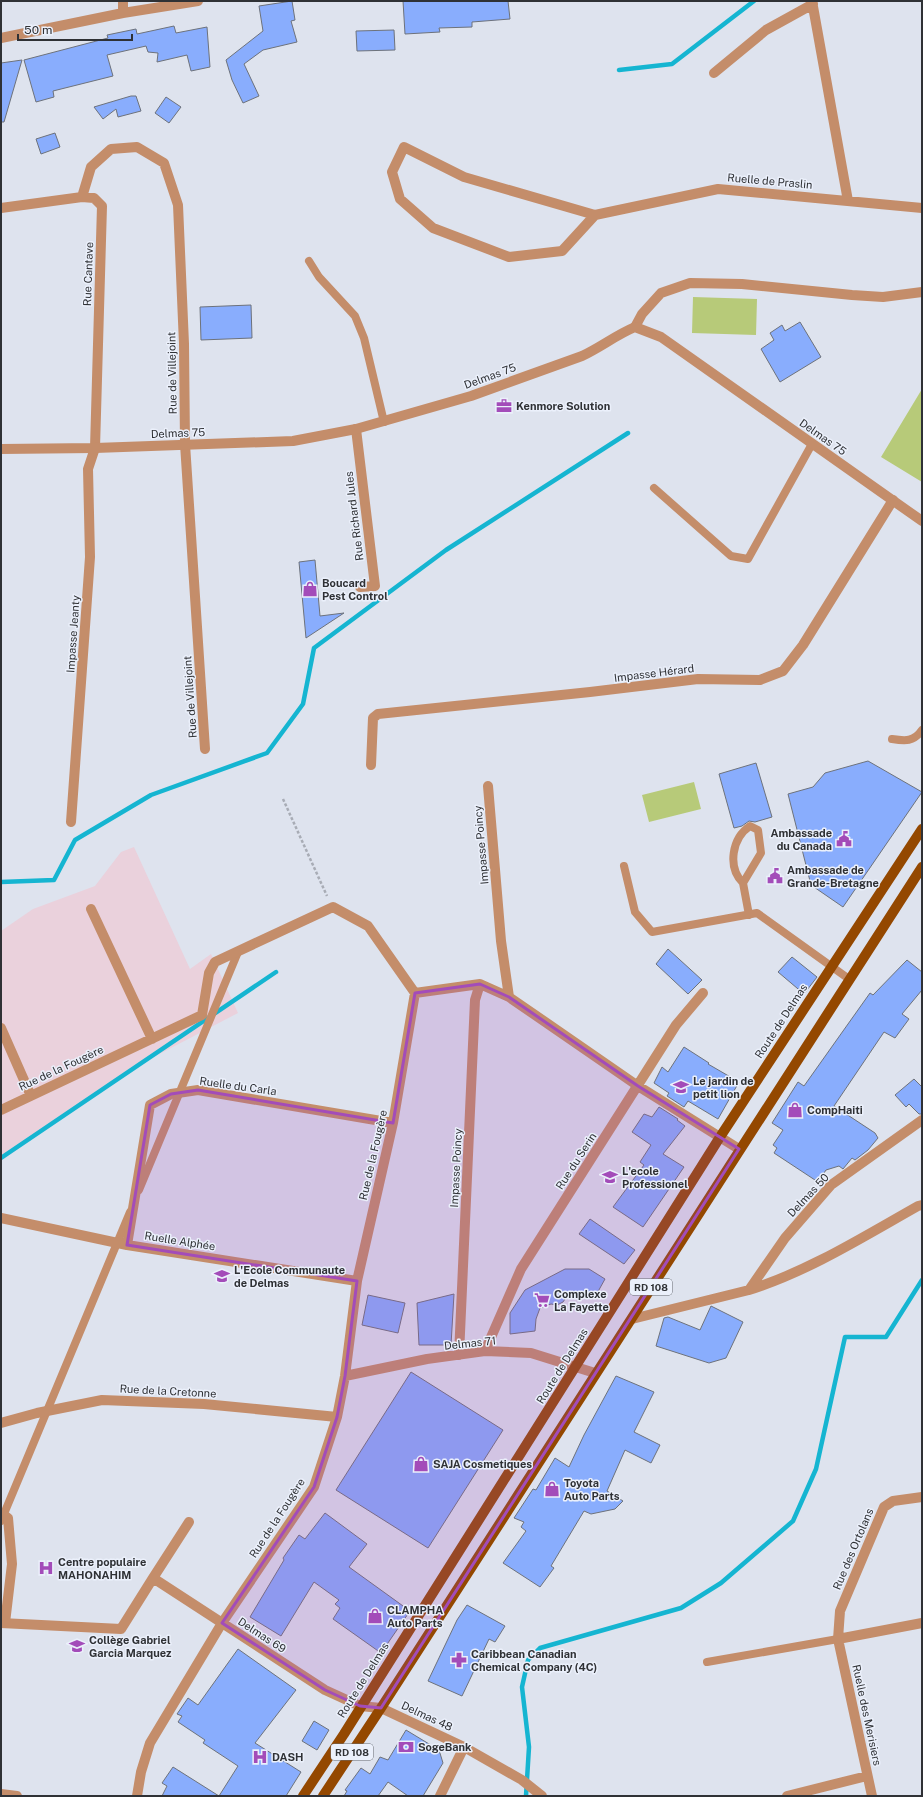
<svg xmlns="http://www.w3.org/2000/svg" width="923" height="1797" font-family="'Public Sans',sans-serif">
  <rect width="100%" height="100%" fill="#dee3ee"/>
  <path fill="#ead1dc" d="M134 847 190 969 211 954 238 1013 125 1072 1 1161V931L33 909 95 886 121 852Z"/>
  <path fill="#b7ca79" d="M693 297 757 299 756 335 692 333Z
    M922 389V482L881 457Z
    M694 782 701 809 649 822 642 795Z"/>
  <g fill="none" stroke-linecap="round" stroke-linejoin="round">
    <path stroke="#15b5d1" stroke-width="4.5" d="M619 70 672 64 754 1
      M1 882 54 880 75 840 151 795 267 753 303 704 314 648 446 550 628 433
      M1 1158 276 972
      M526 1796 529 1747 522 1687 528 1660 540 1648 681 1608 721 1583 793 1521 816 1469 845 1337H886L922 1280"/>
  </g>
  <path fill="#89adfd" stroke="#6d727b" d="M292 1 295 20 291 21 297 42 263 50 244 64 259 96 243 103 232 80 226 60 263 31 259 6Z
    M403 1H508L510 19 472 22V27L439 28 440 32 405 34Z
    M174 26 176 33 207 27 210 67 191 71 187 55 157 62 158 53 148 52 146 46 107 55 113 76 53 91 54 97 36 102 24 60 108 38 107 35 136 29 137 34Z
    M394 30 395 50 357 51 356 31Z
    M22 60 4 122H1V63Z
    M131 96H136L141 111 118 117 116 109 103 119 94 107Z
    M166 97 181 107 169 123 155 113Z
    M55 133 60 147 41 154 36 139Z
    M251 305 252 338 201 340 200 307Z
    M800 322 821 357 780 382 761 349 774 340 770 333 782 325 785 331Z
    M315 560 320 616 344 613 306 638 299 562Z
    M868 761 922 792 843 907 811 885 788 794 813 787 825 773Z
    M756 763 772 817 755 822 749 821 742 826 734 828 719 774Z
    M668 949 702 980 688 994 656 964Z
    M792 957 817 977 804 994 778 972Z
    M907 960 922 972V990L902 1014 909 1019 895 1038 884 1032 834 1106 875 1133 878 1138 868 1150 855 1160 852 1158 843 1169 839 1166 826 1170 818 1182 774 1153 777 1148 773 1145 783 1130 772 1123 798 1082 804 1086 870 993 873 995Z
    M684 1047 709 1063 708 1064 739 1082 718 1119 688 1101 684 1107 667 1096 669 1093 654 1083 662 1067 668 1072Z
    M914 1079 922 1087V1114H919L909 1104 906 1107 895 1095Z
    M659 1107 678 1119 677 1120 685 1126 663 1154 684 1167 643 1227 613 1207 644 1165 640 1162 651 1145 632 1132 644 1114 652 1117Z
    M590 1219 635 1250 624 1264 579 1234Z
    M565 1269H589L605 1279 595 1297 575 1293 567 1296 563 1302 557 1305 551 1304 540 1308 536 1319 535 1331 510 1334V1313L525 1290Z
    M454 1294 451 1345H419L417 1303Z
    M368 1295 405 1303 398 1333 362 1325Z
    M711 1306 743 1322 726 1358 709 1363 656 1346 664 1318 668 1317 700 1330Z
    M411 1372 503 1430 428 1548 336 1490Z
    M616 1376 654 1392 634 1432 660 1445 651 1463 625 1450 607 1491 623 1501 615 1509 591 1514 584 1511 551 1566 554 1568 540 1587 503 1563 526 1531 521 1527 524 1522 514 1518 533 1489 536 1490 555 1458 569 1467 584 1435Z
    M325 1513 367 1544 349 1567 410 1611 381 1653 333 1619 340 1608 335 1604 339 1600 314 1582 281 1636 250 1617 284 1560 283 1558 299 1535 305 1539Z
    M467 1605 505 1626 495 1642 489 1639 462 1696 428 1681 457 1620Z
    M238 1649 296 1690 255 1743 301 1772 286 1796H162L167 1786 162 1783 173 1767 219 1796 238 1766 203 1743 205 1740 178 1722 182 1716 177 1714 188 1698 198 1705Z
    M314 1721 329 1730 317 1750 302 1741Z
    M406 1730 439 1750 443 1763 423 1796H408L388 1782 378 1796H344L347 1791 345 1790 361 1768 370 1774 380 1757 388 1760Z"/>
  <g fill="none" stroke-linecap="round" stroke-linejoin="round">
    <path stroke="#a8acb5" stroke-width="2.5" stroke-dasharray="3 2" stroke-linecap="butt" d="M283 799 327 896"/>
    <path stroke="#c48d6a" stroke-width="8" d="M309 261 319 277 355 316 364 338 384 422
      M654 488 731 556 748 559 812 444
      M892 739C905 741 914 742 922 730
      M624 866 635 912 652 932 757 913 849 979
      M743 883C727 867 732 838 750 826L758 830 761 853 743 883 749 915
      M139 1190 238 952
      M1 1521 130 1212
      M707 1662 838 1639"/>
    <path stroke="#c48d6a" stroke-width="10" d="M123 1V13
      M812 1 848 201
      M1 38 123 13 198 1
      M714 73 766 30 813 4
      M404 147 464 177 595 215 562 251 509 257 433 228 400 199 392 172Z
      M82 197 91 167 111 149 137 147 164 163 178 205 184 344 185 444 205 749
      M1 208 82 197 94 198 102 206 95 448 88 469 90 557 71 822
      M595 215 718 189 922 208
      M635 327 642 314 661 293 690 283 742 284 852 295 883 297 922 292
      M356 429 375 586 360 587
      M371 765 373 718 378 714 590 692 698 679 760 680 783 671 803 645 893 500
      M488 786 501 941 509 997
      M91 909 152 1039
      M415 993 480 984 509 997 638 1086 739 1149
      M1 1028 31 1096
      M1 1110 202 1015 209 973 215 962 333 907 368 926 415 993 393 1123 357 1281 345 1376 337 1417 314 1487 222 1623 150 1743 141 1772 137 1796
      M1 1218 127 1245 357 1281
      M127 1245 150 1105 171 1094 198 1090 393 1123
      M749 1290C809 1271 863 1237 918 1206L922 1205
      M632 1319 749 1290 785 1238 831 1185 922 1120
      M485 1351 521 1269 676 1025 703 993
      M459 1355 475 1000 480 984
      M345 1376 427 1359 485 1351 531 1353 595 1373
      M1 1423 37 1413 102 1400 204 1404 337 1417
      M1 1513 8 1518 12 1564 5 1623
      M153 1578 189 1522
      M1 1623 121 1629 153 1578 325 1690 360 1706
      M838 1639 922 1623
      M1 1794 17 1796
      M440 1796 464 1747
      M787 1796 867 1776
      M872 1796 838 1639 840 1611 884 1507 893 1501 922 1497"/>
    <path stroke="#c48d6a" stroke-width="10" d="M1 449 95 448 293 441 356 429 471 396 582 356C601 347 616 335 635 327L661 337 922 521
      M360 1706 381 1708 464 1747 522 1780 542 1796"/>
    <path stroke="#944800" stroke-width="10" d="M303 1796 344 1734 720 1137 922 829
      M323 1796 381 1708 922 867"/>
  </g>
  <path fill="#a34cb9" fill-opacity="0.2" stroke="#a34cb9" stroke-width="3" stroke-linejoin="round" d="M480 984 509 997 638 1086 739 1149 381 1708 360 1706 325 1690 222 1623 314 1487 337 1417 345 1376 357 1281 127 1245 150 1105 171 1094 198 1090 393 1123 415 993Z"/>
  <defs>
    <symbol id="office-bare" viewBox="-9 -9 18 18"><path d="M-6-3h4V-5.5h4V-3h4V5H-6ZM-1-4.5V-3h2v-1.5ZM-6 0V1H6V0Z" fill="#a34cb9" stroke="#ebf0fb" stroke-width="2.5" paint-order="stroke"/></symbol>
    <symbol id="shop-bare" viewBox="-9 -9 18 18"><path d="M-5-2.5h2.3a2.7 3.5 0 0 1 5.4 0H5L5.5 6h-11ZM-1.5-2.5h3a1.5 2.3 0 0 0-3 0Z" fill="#a34cb9" stroke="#ebf0fb" stroke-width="2.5" paint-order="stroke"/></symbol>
    <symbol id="civic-bare" viewBox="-9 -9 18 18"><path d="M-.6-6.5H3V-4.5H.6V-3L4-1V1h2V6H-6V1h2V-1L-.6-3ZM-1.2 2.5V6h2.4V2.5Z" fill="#a34cb9" stroke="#ebf0fb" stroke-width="2.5" paint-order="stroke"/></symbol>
    <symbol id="school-bare" viewBox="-9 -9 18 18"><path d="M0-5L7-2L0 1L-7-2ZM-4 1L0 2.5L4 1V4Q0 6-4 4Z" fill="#a34cb9" stroke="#ebf0fb" stroke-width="2.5" paint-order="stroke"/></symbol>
    <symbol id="supermarket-bare" viewBox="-9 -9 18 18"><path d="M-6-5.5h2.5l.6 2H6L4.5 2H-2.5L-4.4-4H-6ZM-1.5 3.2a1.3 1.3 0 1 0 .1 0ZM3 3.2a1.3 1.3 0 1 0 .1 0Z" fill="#a34cb9" stroke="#ebf0fb" stroke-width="2.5" paint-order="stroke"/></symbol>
    <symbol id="hospital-bare" viewBox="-9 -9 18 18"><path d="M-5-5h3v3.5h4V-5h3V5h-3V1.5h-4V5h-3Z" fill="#a34cb9" stroke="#ebf0fb" stroke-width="2.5" paint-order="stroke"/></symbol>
    <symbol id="pharmacy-bare" viewBox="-9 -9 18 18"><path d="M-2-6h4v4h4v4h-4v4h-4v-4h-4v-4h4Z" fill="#a34cb9" stroke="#ebf0fb" stroke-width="2.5" paint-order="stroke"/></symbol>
    <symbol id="bank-bare" viewBox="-9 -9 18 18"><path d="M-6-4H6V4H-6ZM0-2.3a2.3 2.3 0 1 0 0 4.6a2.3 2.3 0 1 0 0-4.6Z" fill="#a34cb9" stroke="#ebf0fb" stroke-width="2.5" paint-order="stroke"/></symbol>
  </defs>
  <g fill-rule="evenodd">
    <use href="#office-bare" x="493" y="395" width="22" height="22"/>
    <use href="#shop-bare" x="299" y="578" width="22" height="22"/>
    <use href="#civic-bare" x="833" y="828" width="22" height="22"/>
    <use href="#civic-bare" x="764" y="865" width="22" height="22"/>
    <use href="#school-bare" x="670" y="1076" width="22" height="22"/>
    <use href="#shop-bare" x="784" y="1099" width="22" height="22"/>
    <use href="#school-bare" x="599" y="1166" width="22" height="22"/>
    <use href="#school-bare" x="211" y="1265" width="22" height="22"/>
    <use href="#supermarket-bare" x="531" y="1289" width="22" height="22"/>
    <use href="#shop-bare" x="410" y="1453" width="22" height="22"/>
    <use href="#shop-bare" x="541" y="1478" width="22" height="22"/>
    <use href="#hospital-bare" x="35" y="1557" width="22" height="22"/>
    <use href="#shop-bare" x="364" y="1605" width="22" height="22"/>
    <use href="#school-bare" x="66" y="1635" width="22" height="22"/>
    <use href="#pharmacy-bare" x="448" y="1649" width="22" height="22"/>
    <use href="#bank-bare" x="395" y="1736" width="22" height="22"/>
    <use href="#hospital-bare" x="249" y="1746" width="22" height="22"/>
  </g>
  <g text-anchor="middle" stroke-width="3" stroke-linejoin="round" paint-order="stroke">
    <g fill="#ebf0fb" stroke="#676a70" stroke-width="1">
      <rect x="630" y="1279" width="42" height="16" rx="3"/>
      <rect x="331" y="1744" width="42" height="16" rx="3"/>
    </g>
    <g font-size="10" font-weight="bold" fill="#2f3135">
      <text x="651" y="1291">RD 108</text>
      <text x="352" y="1756">RD 108</text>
    </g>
    <g font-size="11" fill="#2f3135" stroke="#ebf0fb">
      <text transform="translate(770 181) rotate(5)" y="4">Ruelle de Praslin</text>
      <text transform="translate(88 274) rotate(-88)" y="4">Rue Cantave</text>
      <text transform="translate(172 373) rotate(-91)" y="4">Rue de Villejoint</text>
      <text transform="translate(490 376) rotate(-20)" y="4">Delmas 75</text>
      <text transform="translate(178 433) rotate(-2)" y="4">Delmas 75</text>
      <text transform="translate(823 437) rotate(35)" y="4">Delmas 75</text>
      <text transform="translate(354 516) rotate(-97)" y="4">Rue Richard Jules</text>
      <text transform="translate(73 634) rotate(-86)" y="4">Impasse Jeanty</text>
      <text transform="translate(654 673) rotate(-7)" y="4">Impasse Hérard</text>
      <text transform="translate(190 697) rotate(-94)" y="4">Rue de Villejoint</text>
      <text transform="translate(481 845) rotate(-95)" y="4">Impasse Poincy</text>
      <text transform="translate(781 1021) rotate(-57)" y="4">Route de Delmas</text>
      <text transform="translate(61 1068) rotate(-25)" y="4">Rue de la Fougère</text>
      <text transform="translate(238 1086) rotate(8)" y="4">Ruelle du Carla</text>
      <text transform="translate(373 1155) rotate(-77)" y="4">Rue de la Fougère</text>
      <text transform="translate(576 1161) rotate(-57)" y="4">Rue du Serin</text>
      <text transform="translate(456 1168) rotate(-87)" y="4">Impasse Poincy</text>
      <text transform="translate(808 1195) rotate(-47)" y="4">Delmas 50</text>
      <text transform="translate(180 1241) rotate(9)" y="4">Ruelle Alphée</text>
      <text transform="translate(470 1343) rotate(-6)" y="4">Delmas 71</text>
      <text transform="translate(562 1366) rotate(-58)" y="4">Route de Delmas</text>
      <text transform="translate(168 1391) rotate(3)" y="4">Rue de la Cretonne</text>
      <text transform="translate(277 1518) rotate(-57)" y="4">Rue de la Fougère</text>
      <text transform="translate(853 1549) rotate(-67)" y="4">Rue des Ortolans</text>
      <text transform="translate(262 1635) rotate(33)" y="4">Delmas 69</text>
      <text transform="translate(363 1680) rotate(-58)" y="4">Route de Delmas</text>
      <text transform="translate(867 1715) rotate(78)" y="4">Ruelle des Merisiers</text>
      <text transform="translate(427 1716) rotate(25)" y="4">Delmas 48</text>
    </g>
    <g font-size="11" font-weight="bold" fill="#2f3135" stroke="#ebf0fb" text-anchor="start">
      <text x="516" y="410">Kenmore Solution</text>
      <text x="322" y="587">Boucard<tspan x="322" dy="13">Pest Control</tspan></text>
      <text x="832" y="837" text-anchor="end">Ambassade<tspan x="832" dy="13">du Canada</tspan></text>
      <text x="787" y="874">Ambassade de<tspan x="787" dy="13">Grande-Bretagne</tspan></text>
      <text x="693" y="1085">Le jardin de<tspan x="693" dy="13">petit lion</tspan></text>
      <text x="807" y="1114">CompHaiti</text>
      <text x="622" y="1175">L'ecole<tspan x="622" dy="13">Professionel</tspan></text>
      <text x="234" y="1274">L'Ecole Communaute<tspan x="234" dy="13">de Delmas</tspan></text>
      <text x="554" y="1298">Complexe<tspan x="554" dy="13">La Fayette</tspan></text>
      <text x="433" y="1468">SAJA Cosmetiques</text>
      <text x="564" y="1487">Toyota<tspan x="564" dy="13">Auto Parts</tspan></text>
      <text x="58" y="1566">Centre populaire<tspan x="58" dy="13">MAHONAHIM</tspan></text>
      <text x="387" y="1614">CLAMPHA<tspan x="387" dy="13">Auto Parts</tspan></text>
      <text x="89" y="1644">Collège Gabriel<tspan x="89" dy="13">Garcia Marquez</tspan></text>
      <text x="471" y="1658">Caribbean Canadian<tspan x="471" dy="13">Chemical Company (4C)</tspan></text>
      <text x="418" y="1751">SogeBank</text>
      <text x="272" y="1761">DASH</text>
    </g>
  </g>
  <rect width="923" height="1797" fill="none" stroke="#2f3135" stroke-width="4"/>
  <path d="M18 34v6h114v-6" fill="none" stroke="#2f3135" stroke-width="2"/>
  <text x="24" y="34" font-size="12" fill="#2f3135" stroke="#ebf0fb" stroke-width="3" paint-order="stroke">50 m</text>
</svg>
